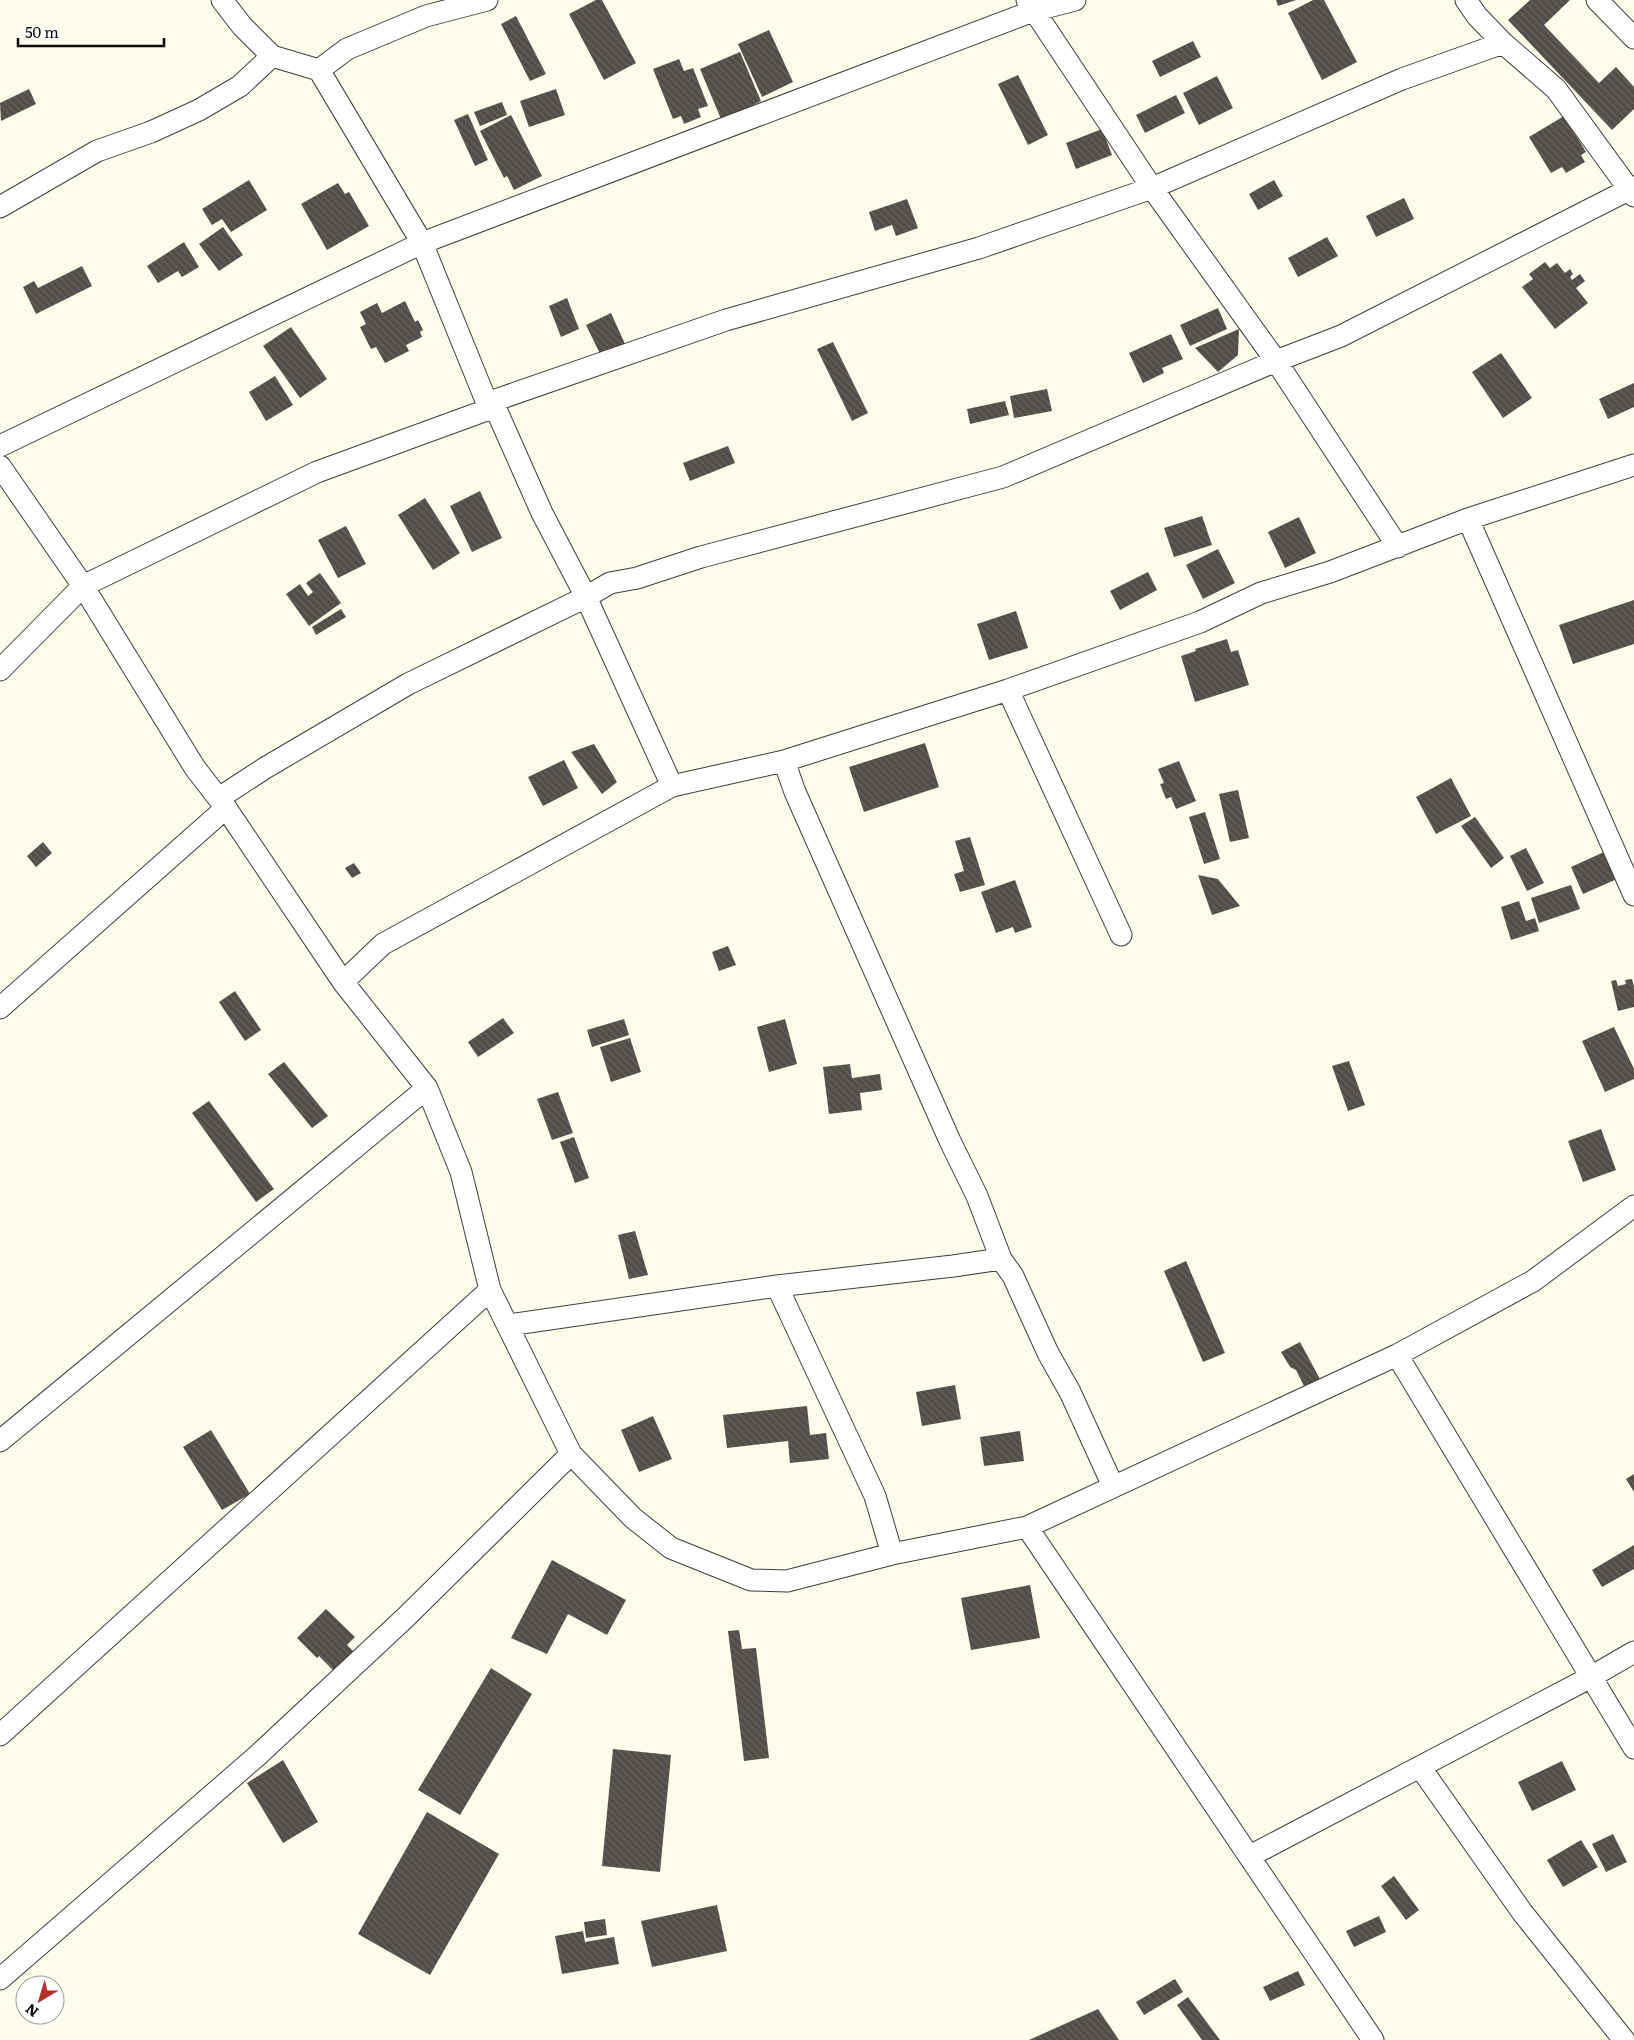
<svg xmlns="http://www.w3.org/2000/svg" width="1634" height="2040" font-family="Literata,serif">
  <defs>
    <pattern id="building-back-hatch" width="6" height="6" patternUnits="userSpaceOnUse" patternTransform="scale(1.25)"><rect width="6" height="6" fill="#534d48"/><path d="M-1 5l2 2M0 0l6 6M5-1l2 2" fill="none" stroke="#67625e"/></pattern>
  </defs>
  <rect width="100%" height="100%" fill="#fefbeb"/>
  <path fill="url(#building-back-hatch)" d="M596 0H602L636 63 604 80 569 14Z
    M1276 0H1296L1278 6Z
    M1313 0H1324L1357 62 1322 80 1288 13Z
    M1530 0H1570L1544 25 1599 83 1616 67 1634 87V109L1612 130 1508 20Z
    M516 16 546 74 530 81 501 24Z
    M769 30 793 82 762 97 738 44Z
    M1193 41 1201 57 1160 77 1152 61Z
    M740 52 761 101 751 106 755 115 721 119 700 69Z
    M679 59 684 71 693 68 708 106 698 109 701 117 684 124 681 116 673 119 653 69Z
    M1018 75 1048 135 1028 145 998 84Z
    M1217 76 1233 108 1199 125 1183 93Z
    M29 89 36 104 1 121 0 103Z
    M556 89 565 115 529 127 520 101Z
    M1176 95 1185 113 1145 133 1136 115Z
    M502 102 507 115 480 126 474 112Z
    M468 114 488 160 475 166 454 120Z
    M511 115 542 176 514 190 507 176 504 178 480 131Z
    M1564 116 1586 152 1581 155 1585 162 1566 173 1562 167 1551 173 1529 137Z
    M1102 129 1112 155 1076 169 1066 143Z
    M249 180 267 210 231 232 222 219 212 225 202 209Z
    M1274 180 1283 196 1258 210 1249 194Z
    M338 183 345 194 349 192 369 226 327 250 301 204Z
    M1404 198 1414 219 1376 237 1366 216Z
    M907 199 918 228 896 236 892 225 875 231 869 212Z
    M223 227 243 255 219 271 199 244Z
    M1327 237 1338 256 1298 277 1288 258Z
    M184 242 199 267 182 277 178 271 158 283 147 266Z
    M1545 262 1550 268 1557 263 1565 273 1570 269 1573 274 1570 277 1572 280 1580 274 1585 281 1576 288 1588 303 1555 329 1522 287 1533 279 1529 274Z
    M82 266 92 286 36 314 23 287 34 281 38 288Z
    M567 298 579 329 561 337 549 306Z
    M405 301 415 322 418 320 423 330 420 332 422 337 406 345 409 351 385 363 376 347 371 349 360 327 366 324 360 312 377 303 382 313Z
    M1218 308 1227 329 1190 346 1180 325Z
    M611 313 630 355 606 366 586 325Z
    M291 327 327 379 300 398 263 346Z
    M1239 329 1238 355 1218 372 1195 348Z
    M1171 334 1183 359 1162 368 1164 373 1143 383 1129 353Z
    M833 342 868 413 852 421 817 349Z
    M1501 353 1532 398 1503 418 1472 372Z
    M275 376 293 405 266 421 249 392Z
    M1634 383V407L1608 419 1599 399Z
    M1047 389 1052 411 1014 418 1010 396Z
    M1005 401 1009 415 970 424 967 409Z
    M728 446 735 463 690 481 683 463Z
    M480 491 502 538 472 552 450 506Z
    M425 498 460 553 433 570 398 515Z
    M1202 516 1212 545 1174 557 1164 528Z
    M1299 517 1316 553 1285 568 1268 532Z
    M346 526 366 564 338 578 318 540Z
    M1218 549 1235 583 1203 599 1186 565Z
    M1148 572 1157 590 1120 610 1110 591Z
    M320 573 341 603 309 626 286 594 300 584 308 596 313 592 306 583Z
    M1634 600V644L1573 664 1559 625Z
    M341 609 346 617 316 635 312 627Z
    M1016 611 1028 648 989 660 977 624Z
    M1227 639 1231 652 1238 650 1249 685 1195 702 1181 656 1196 651 1195 649Z
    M925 743 939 787 864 812 849 767Z
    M594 744 617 782 602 794 571 752Z
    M564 760 578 788 543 806 528 777Z
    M1179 761 1196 801 1176 809 1171 797 1166 799 1160 784 1164 783 1158 769Z
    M1451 778 1471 816 1436 834 1416 797Z
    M1238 790 1249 838 1230 842 1219 794Z
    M1205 812 1220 859 1204 864 1189 817Z
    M1475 817 1504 858 1491 868 1461 826Z
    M970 837 985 885 960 892 954 874 964 871 955 841Z
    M43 842 52 853 36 867 27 856Z
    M1526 848 1544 883 1527 891 1510 856Z
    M1604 852 1617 879 1583 894 1571 867Z
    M354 863 361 873 352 878 345 868Z
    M1198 875 1218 879 1240 906 1212 915Z
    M1015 880 1032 927 1015 933 1013 927 996 933 981 892Z
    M1571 885 1580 909 1539 923 1531 898Z
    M1519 901 1526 921 1535 918 1539 931 1511 940 1501 907Z
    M728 946 736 965 719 971 712 952Z
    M1632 979 1634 987V1007L1618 1011 1611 981 1616 980 1618 986 1626 984 1625 980Z
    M235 991 261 1030 245 1041 219 1002Z
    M503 1018 514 1033 478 1057 468 1042Z
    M624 1019 629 1035 592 1047 587 1030Z
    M785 1019 797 1064 769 1072 757 1027Z
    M1614 1027 1634 1069V1079L1605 1092 1582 1041Z
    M630 1038 641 1072 611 1082 600 1047Z
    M1349 1061 1365 1105 1348 1111 1332 1066Z
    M284 1062 328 1116 312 1128 268 1074Z
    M850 1064 852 1078 880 1074 882 1090 860 1093 862 1110 829 1114 823 1067Z
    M558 1092 573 1133 552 1140 537 1099Z
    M209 1101 274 1189 256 1202 192 1113Z
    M1601 1129 1616 1170 1583 1182 1568 1141Z
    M574 1137 589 1178 575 1183 560 1142Z
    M635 1231 648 1275 629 1279 618 1235Z
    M1186 1261 1225 1353 1203 1362 1164 1271Z
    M1300 1342 1320 1379 1304 1386 1296 1370 1290 1367 1281 1352Z
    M955 1385 961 1419 922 1426 916 1392Z
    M807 1406 810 1435 826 1433 829 1459 790 1463 788 1441 727 1448 723 1415Z
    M653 1416 672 1459 639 1472 621 1430Z
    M211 1430 250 1494 222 1510 183 1447Z
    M1020 1431 1024 1461 984 1466 980 1437Z
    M1634 1474V1492L1626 1479Z
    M1634 1545V1569L1602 1587 1592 1570Z
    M552 1560 626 1600 607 1635 568 1614 547 1654 511 1638Z
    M1030 1585 1040 1638 971 1650 961 1598Z
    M326 1609 355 1637 347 1645 358 1656 350 1664 345 1659 333 1670 319 1656 317 1658 297 1638Z
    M739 1630 742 1649 756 1648 769 1758 744 1761 728 1631Z
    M491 1668 532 1694 460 1815 418 1790Z
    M613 1749 671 1755 660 1872 602 1866Z
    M283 1760 318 1822 283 1843 247 1783Z
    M1562 1761 1576 1790 1532 1811 1518 1782Z
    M427 1812 499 1854 430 1975 358 1934Z
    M1613 1834 1627 1862 1606 1872 1592 1844Z
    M1581 1840 1598 1867 1563 1887 1547 1860Z
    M1394 1876 1419 1910 1406 1920 1381 1886Z
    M717 1905 727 1951 652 1967 641 1921Z
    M1379 1916 1386 1932 1354 1947 1346 1931Z
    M605 1919 607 1935 586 1938 584 1922Z
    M583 1931 585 1942 614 1937 619 1964 562 1974 555 1936Z
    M1298 1971 1305 1985 1270 2001 1263 1987Z
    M1175 1979 1183 1992 1144 2015 1136 2002Z
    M1188 1997 1220 2040H1202L1177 2005Z
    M1098 2009 1119 2040H1029Z"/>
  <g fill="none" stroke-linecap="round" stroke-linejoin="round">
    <defs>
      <path id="minor" d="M222 0 242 26 272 56 319 70 422 243 487 403 495 407 542 513 586 597 672 786
        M1027 0 1152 188 1276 361 1398 547
        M1466 0 1477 16 1503 43 1556 89 1634 196
        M1597 0 1634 38
        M319 70 347 49 426 16 487 0
        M0 207 97 151 151 132 199 110 240 86 272 56
        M487 403 726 320 979 248 1152 188 1402 79 1503 43
        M0 446 422 243 1033 11 1075 0
        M0 466 83 586 195 768 226 808 343 982 427 1088 461 1172 490 1290 571 1454 633 1518 671 1548 751 1580 787 1581 892 1554 1027 1527 1397 1355 1533 1281 1634 1206
        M1468 519 1634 895
        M0 670 83 586 317 472 495 407
        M1008 690 1121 935
        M784 761 795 792 950 1141 977 1196 1001 1259 1013 1276 1048 1353 1070 1392 1113 1486
        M219 798 265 768 408 684 586 597 610 583 637 578 701 557 1003 477 1276 361 1341 336 1634 187
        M343 982 383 944 672 786 784 761 1008 690 1200 622 1261 593 1330 572 1468 519 1634 465
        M0 1008 226 808
        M777 1286 875 1496 892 1554
        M508 1325 777 1286 953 1266 1001 1259
        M1397 1355 1634 1748
        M0 1441 427 1088
        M1027 1527 1373 2040
        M0 1735 490 1290
        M1420 1767 1522 1912 1624 2040
        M1250 1856 1591 1677 1634 1652
        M0 1979 257 1756 406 1617 571 1454"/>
    </defs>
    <use href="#minor" stroke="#3e3e3e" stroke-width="23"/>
    <use href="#minor" stroke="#fff" stroke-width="21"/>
  </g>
  <g transform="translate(40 2000) rotate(218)"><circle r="24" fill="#ffffff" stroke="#9d9d9d"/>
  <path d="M0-4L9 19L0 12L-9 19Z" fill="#b1302d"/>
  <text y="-8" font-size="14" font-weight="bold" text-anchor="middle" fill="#0b0b0b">N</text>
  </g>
  <path d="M18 38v8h146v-8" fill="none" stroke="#0b0b0b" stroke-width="2.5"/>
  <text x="25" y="38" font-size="15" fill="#0b0b0b" stroke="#ffffff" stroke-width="4" paint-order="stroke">50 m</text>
</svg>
